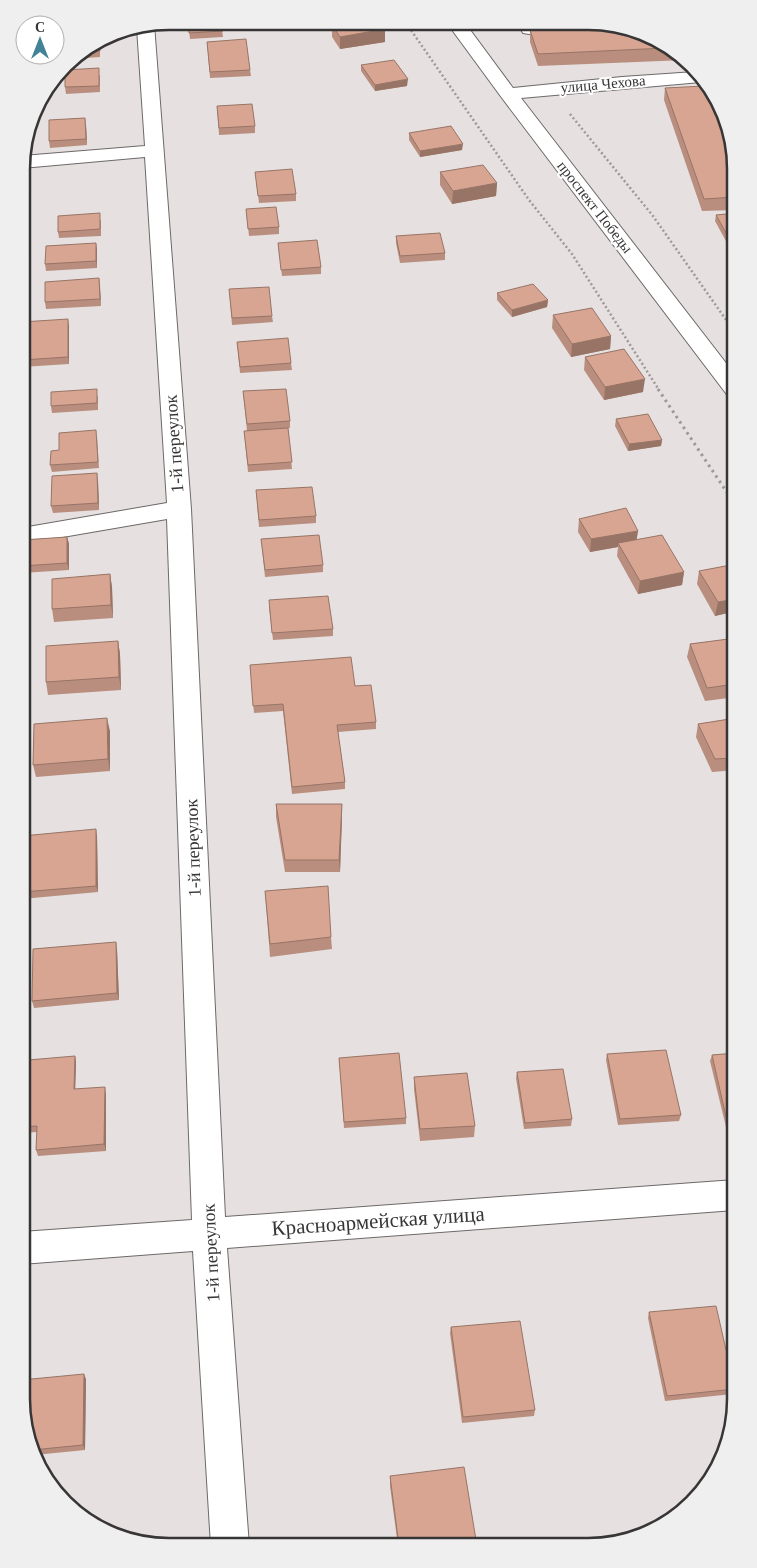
<svg xmlns="http://www.w3.org/2000/svg" width="757" height="1568" font-family="Georgia,serif">
  <rect width="100%" height="100%" fill="#e6e1e0"/>
  <g fill="none" stroke-linecap="round" stroke-linejoin="round">
    <defs>
      <path id="minor" d="M447 23H465L513 88 622 77 695 72 701 82 521 98 736 376V398L728 396 502 98Z
        M517 23 616 24 626 29 619 31 529 34 523 33Z
        M154 24 191 509 225 1217 735 1180V1210L227 1248 249 1546H211L193 1251 21 1264V1232L192 1220 167 519 22 544V528L167 503 145 157 22 168V156L145 146 137 28Z"/>
    </defs>
    <use href="#minor" stroke="#6d6968" stroke-width="2"/>
    <path stroke="#9c9998" stroke-width="2.5" stroke-dasharray="2 2.5" stroke-linecap="butt" d="M406 23 529 200 572 254 659 390
      M570 114 653 216 736 334"/>
    <path stroke="#9c9998" stroke-width="3" stroke-dasharray="2.5 4" stroke-linecap="butt" d="M658 389 736 506"/>
    <use href="#minor" fill="#fff" fill-rule="evenodd"/>
  </g>
  <path fill="#ba8e7e" d="M188 21 221 22 223 37 190 39Z
    M335 22 380 23 385 42 340 49 332 37V25H335Z
    M619 26 686 58V60L538 66 530 42V30Z
    M113 32V38H104Z
    M100 41V57L73 59 72 58Z
    M207 42 250 70 251 76 210 78Z
    M361 65 407 86 375 91 361 71Z
    M100 75V92L66 94 65 87Z
    M665 88 736 169V210L702 211 664 100Z
    M217 106 255 126V133L219 135Z
    M86 125 87 145 50 148 49 141Z
    M409 133 462 150 420 157 409 140Z
    M255 172 296 194V201L259 203Z
    M440 172 497 183 496 196 452 204 440 185Z
    M246 209 279 227V234L249 236Z
    M736 213V254H733L715 221 716 215Z
    M101 220V236L59 238 58 232Z
    M396 236 445 253V260L400 263 396 243Z
    M96 243 97 250V268L46 271 45 264Z
    M278 243 321 267V274L282 276Z
    M99 278 101 306 46 309 45 302Z
    M229 289 272 316 273 322 232 325Z
    M497 293 548 300 547 307 512 317 497 300Z
    M553 315 611 336 610 349 571 357 552 328Z
    M22 322 69 326V364L22 367Z
    M237 342 291 363 292 370 240 373Z
    M585 357 643 392 604 400 584 370Z
    M243 391 290 421V428H288L292 469 248 472 244 431H247Z
    M98 396V410L52 413 51 406Z
    M616 419 662 440 661 446 628 451 615 426Z
    M97 437 99 468 52 472 50 465 59 450Z
    M98 480 99 510 53 513 51 506Z
    M256 490 316 516V523L259 527Z
    M579 519 638 531 636 539 684 572 682 585 638 594 617 556 618 547 590 552 578 532Z
    M67 537 69 544V570L22 573V540Z
    M261 539 323 565V572L265 577Z
    M736 564V611L715 616 697 584 699 571Z
    M110 574 112 587 113 618 54 622 52 609Z
    M269 607 333 629V636L273 640Z
    M736 638V697L705 701 687 657 690 644Z
    M118 641 120 654 121 690 48 695 46 682Z
    M250 665 355 686 376 722V729L338 732 345 782V789L292 794 283 711 254 713Z
    M736 718V770L712 772 696 737 698 724Z
    M110 731V771L36 777 33 765Z
    M276 804H342V817L340 872H285L276 817Z
    M22 836H97L98 892 22 899Z
    M265 891 331 937 332 949 270 957Z
    M117 949 119 1000 34 1008 32 1001Z
    M736 1053 735 1126 726 1127 710 1061 712 1055Z
    M607 1054 681 1115 679 1121 618 1125 606 1060Z
    M75 1056 76 1062 75 1089 106 1094V1151L38 1156 36 1150 37 1132 22 1133V1092H27Z
    M339 1058 406 1118V1124L344 1128Z
    M517 1072 572 1119 571 1126 524 1129 516 1078Z
    M414 1077 475 1126 474 1137 420 1141 414 1089Z
    M649 1312 735 1389 733 1394 665 1401 648 1318Z
    M451 1327 535 1410 534 1416 462 1423 450 1333Z
    M86 1379 85 1450 35 1455 29 1446Z
    M390 1476 477 1546H398L390 1486Z"/>
  <path fill="#977466" d="M385 29V42L340 49V37Z
    M408 79 407 86 375 91V85Z
    M85 118 86 125 87 145 86 139Z
    M463 144 462 150 420 157V151Z
    M497 183 496 196 452 204 453 191Z
    M96 243 97 250V268L96 261Z
    M99 278 100 285 101 306 100 299Z
    M548 300 547 307 512 317V310Z
    M68 319 69 326V364L68 357Z
    M611 336 610 349 571 357 572 344Z
    M645 379 643 392 604 400 605 387Z
    M662 440 661 446 628 451 629 444Z
    M97 473 98 480 99 510 98 503Z
    M638 531 636 544 618 543V547L590 552 591 539Z
    M67 537 69 544V570L67 563Z
    M684 572 682 585 638 594 640 581Z
    M110 574 112 587 113 618 111 605Z
    M736 599V611L715 616 718 602Z
    M118 641 120 654 121 690 119 677Z
    M107 718 110 731V771L108 759Z
    M342 804V817L340 872 339 860Z
    M96 829 97 836 98 892 96 886Z
    M116 942 117 949 119 1000 117 993Z
    M75 1056 76 1062 75 1096 74 1089Z
    M105 1087 106 1094V1151L104 1144Z
    M84 1374 86 1379 85 1450 83 1445Z"/>
  <path fill="#d8a592" stroke="#977466" d="M188 21 221 22 223 31 189 33Z
    M341 22 380 23 385 29 340 37 332 25 342 24Z
    M619 26 666 48 538 54 530 30Z
    M246 39 250 70 210 72 207 42Z
    M99 41 100 51 82 52Z
    M394 60 408 79 375 85 361 65Z
    M99 68V86L65 87V70Z
    M704 86 728 122 736 169V197L704 199 665 88Z
    M252 104 255 126 219 128 217 106Z
    M85 118 86 139 49 141V120Z
    M451 126 463 144 420 151 409 133Z
    M483 165 497 183 453 191 440 172Z
    M292 169 296 194 258 196 255 172Z
    M276 207 279 227 248 229 246 209Z
    M100 213V229L58 232V216Z
    M736 213V247H734L716 215Z
    M440 233 445 253 400 256 396 236Z
    M317 240 321 267 281 270 278 243Z
    M96 243V261L45 264 46 246Z
    M99 278 100 299 45 302V282Z
    M533 284 548 300 512 310 497 293Z
    M269 287 272 316 232 318 229 289Z
    M592 308 611 336 572 344 553 315Z
    M68 319V357L22 360V322Z
    M288 338 291 363 240 367 237 342Z
    M624 349 645 379 605 387 585 357Z
    M97 389V403L51 406V392Z
    M286 389 290 421 247 424 243 391Z
    M648 414 662 440 629 444 616 419Z
    M288 428 292 462 248 465 244 431Z
    M96 430 98 462 50 465 51 451 59 450V433Z
    M97 473 98 503 51 506 52 476Z
    M312 487 316 516 259 520 256 490Z
    M626 508 638 531 591 539 579 519Z
    M319 535 323 565 265 570 261 539Z
    M662 535 684 572 640 581 618 543Z
    M67 537V563L22 566V540Z
    M736 564V599L718 602 699 571Z
    M110 574 111 605 52 609V579Z
    M328 596 333 629 272 633 269 600Z
    M736 638V684L707 688 690 644Z
    M118 641 119 677 46 682V646Z
    M351 657 355 686 371 685 376 722 337 725 345 782 292 787 283 704 253 706 250 665Z
    M107 718 108 759 33 765 34 724Z
    M736 718V758L715 759 698 724Z
    M276 804H342L339 860H285Z
    M96 829V886L22 892V836Z
    M328 886 331 937 270 944 265 891Z
    M116 942 117 993 32 1001 33 949Z
    M666 1050 681 1115 620 1119 607 1054Z
    M399 1053 406 1118 344 1122 339 1058Z
    M736 1053 735 1120 727 1121 712 1055Z
    M75 1056 74 1089 105 1087 104 1144 36 1150 37 1126 22 1127V1092H27L28 1060Z
    M563 1069 572 1119 525 1123 517 1072Z
    M467 1073 475 1126 420 1129 414 1077Z
    M716 1306 735 1389 667 1396 649 1312Z
    M520 1321 535 1410 463 1417 451 1327Z
    M84 1374 83 1445 32 1450 29 1446 21 1399V1380Z
    M464 1467 477 1546H399L390 1476Z"/>
  <g text-anchor="middle" stroke-width="4" stroke-linejoin="round" paint-order="stroke">
    <g font-size="15" fill="#373535" stroke="#fff">
      <text transform="translate(603 84) rotate(-5)" y="5">улица Чехова</text>
      <text transform="translate(595 207) rotate(52)" y="5">проспект Победы</text>
    </g>
    <g font-size="18" fill="#373535" stroke="#fff">
      <text transform="translate(174 444) rotate(-94)" y="6">1-й переулок</text>
      <text transform="translate(193 848) rotate(-92)" y="6">1-й переулок</text>
      <text transform="translate(211 1253) rotate(-93)" y="6">1-й переулок</text>
    </g>
    <g font-size="21" fill="#373535" stroke="#fff">
      <text transform="translate(378 1221) rotate(-4)" y="7">Красноармейская улица</text>
    </g>
  </g>
  <path d="M0 0H757V1568H0ZM169 30H588A139 139 0 0 1 727 169V1399A139 139 0 0 1 588 1538H169A139 139 0 0 1 30 1399V169A139 139 0 0 1 169 30Z" fill="#efefef" fill-rule="evenodd"/>
  <path fill="none" stroke="#373535" stroke-width="2.5" d="M169 30H588A139 139 0 0 1 727 169V1399A139 139 0 0 1 588 1538H169A139 139 0 0 1 30 1399V169A139 139 0 0 1 169 30Z"/>
  <g transform="translate(40 40)"><circle r="24" fill="#ffffff" stroke="#afaeae"/>
  <path d="M0-4L9 19L0 12L-9 19Z" fill="#428296"/>
  <text y="-8" font-size="14" font-weight="bold" text-anchor="middle" fill="#373535">С</text>
  </g>
</svg>
